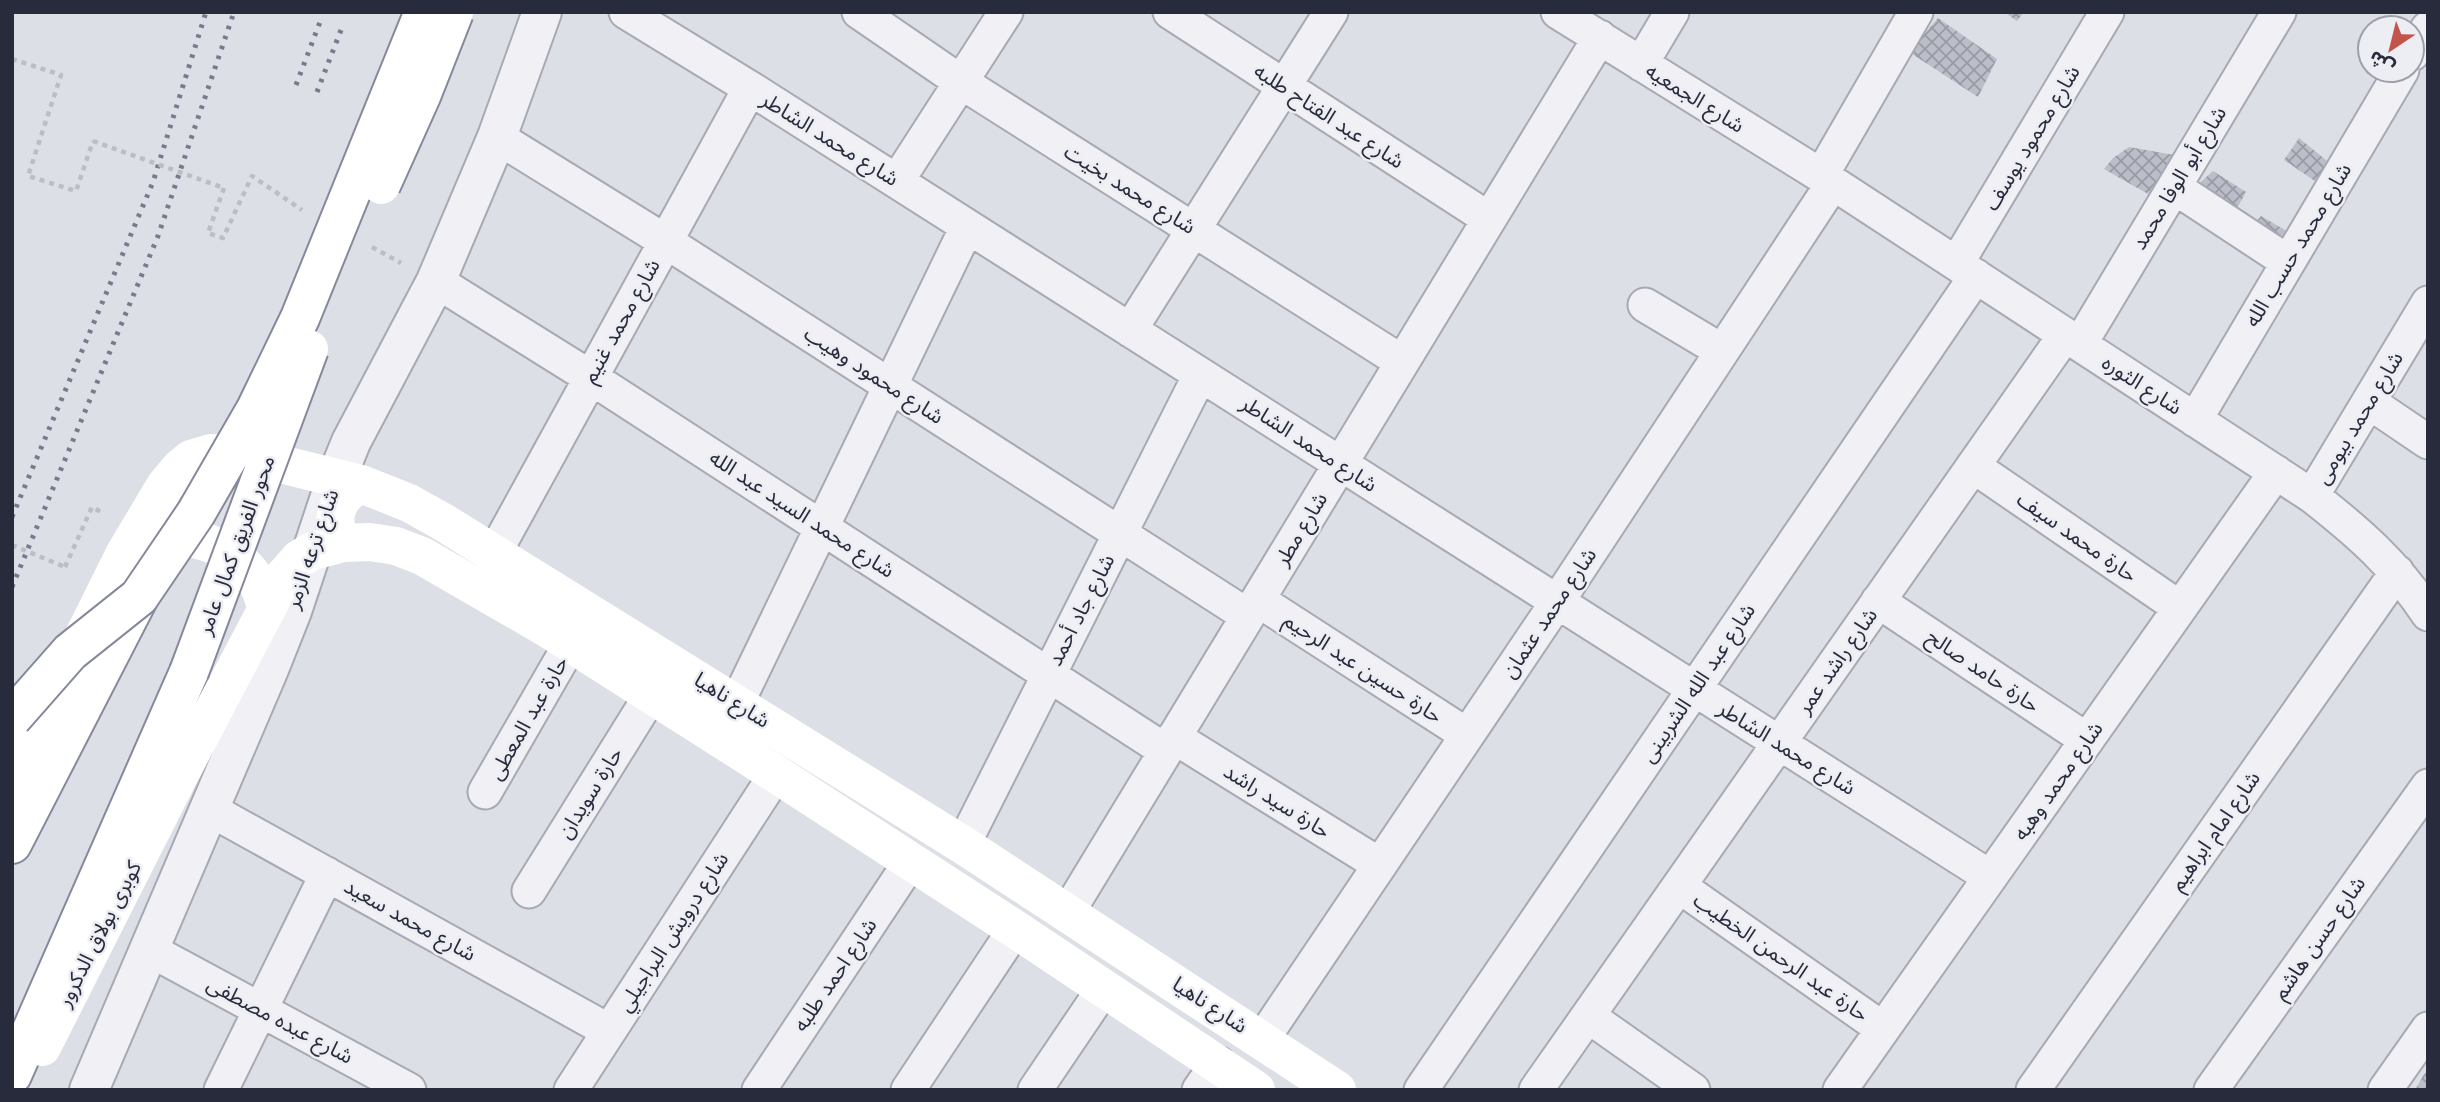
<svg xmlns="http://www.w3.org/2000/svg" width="2440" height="1102" font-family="Inter,'Noto Sans Arabic',sans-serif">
  <defs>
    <pattern id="building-cross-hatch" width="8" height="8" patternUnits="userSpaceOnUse" patternTransform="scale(1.75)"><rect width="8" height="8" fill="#bbbdc8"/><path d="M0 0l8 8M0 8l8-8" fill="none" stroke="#989aa4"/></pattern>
  </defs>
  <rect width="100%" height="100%" fill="#dddfe6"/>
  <path fill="url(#building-cross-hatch)" d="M2004 12H2024L2017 21Z
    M1938 18 1997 59 1978 97 1909 52Z
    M2299 138 2337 169 2325 188 2284 160Z
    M2129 147 2174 155 2148 194 2104 169 2113 158Z
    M2213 171 2246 192 2234 214 2193 189Z
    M2261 216 2292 234 2278 250 2250 229Z
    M2428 1069V1090H2415L2423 1076Z"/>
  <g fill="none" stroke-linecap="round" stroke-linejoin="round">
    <defs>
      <path id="minor" d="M626 12 750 88 1990 877
        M859 12 961 82 1402 362
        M1170 12 1489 219
        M1558 12 1833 183 2312 496C2358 532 2396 565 2428 614
        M2412 54 2428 28
        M1641 64 1672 12
        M497 137 665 241 1248 616
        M1821 176 1916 12
        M897 181 1006 12
        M2174 187 2288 262
        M1957 263 2107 12
        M436 281 590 377 1166 751
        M1645 305 1722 351
        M1130 330 1331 12
        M2080 344 2279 12
        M2369 402 2428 442
        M2195 420 2402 70
        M1973 466 2180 608
        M2312 496 2428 303
        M494 554 750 88
        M1258 600 1467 735
        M1878 601 2087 740
        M737 703 967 227
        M1174 737 1380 865
        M485 792 571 643
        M209 809 609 1031
        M963 845 1200 375
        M1679 886 1883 1029
        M529 891 651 695
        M1068 912 1600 37
        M150 950 409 1090
        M1588 1016 1693 1090
        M1262 1040 1557 602 1833 183
        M221 1090 327 874
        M571 1090 776 774
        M759 1090 911 861
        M908 1090 1015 929
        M1035 1090 1104 988
        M1199 1090 1218 1063
        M1421 1090 1976 276
        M1536 1090 2065 335
        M1840 1090 2276 472
        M2033 1090 2397 572
        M2211 1090 2428 786
        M2385 1090 2428 1029"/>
      <path id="tertiary" d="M89 1090 269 669 292 611 336 479 351 442 436 281 497 137 542 12"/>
      <path id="motorway" d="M12 844 139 597
        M12 1075 189 672"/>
    </defs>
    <use href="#minor" stroke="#a7a9b3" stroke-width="37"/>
    <use href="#tertiary" stroke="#a7a9b3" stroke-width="42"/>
    <use href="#motorway" stroke="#86899b" stroke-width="42"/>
    <path stroke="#bcbdc5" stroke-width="4.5" stroke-dasharray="5 5" stroke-linecap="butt" d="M12 59 61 75 28 176 76 191 93 141
      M224 188 208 233 223 238 252 176 302 210
      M372 247 401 263
      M65 567 92 507 103 513"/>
    <use href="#minor" stroke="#f0f0f5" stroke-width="33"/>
    <use href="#tertiary" stroke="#f0f0f5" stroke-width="38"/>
    <path stroke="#fff" stroke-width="38" d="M150 542C187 528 237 547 256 581 261 589 263 599 267 607
      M343 543C328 520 336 496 361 484
      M12 780 125 553 165 486 180 468 191 459 211 453 240 454 361 484 409 503 443 522 963 845 1337 1090
      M42 1047 178 778 284 576 299 559 312 551 343 543 370 542 396 546 422 556 545 627 776 774 1015 929 1256 1090"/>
    <use href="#motorway" stroke="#fff" stroke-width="38"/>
    <path stroke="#787b8e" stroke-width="5" stroke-dasharray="3.5 7" stroke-linecap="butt" d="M296 85 320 22
      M317 92 341 30
      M12 517 153 182 206 12
      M12 587 158 236 234 12"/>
    <defs>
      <path id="motorway-bridge" d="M381 185 421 96 454 12
        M189 672 309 349
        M12 718 70 652 139 597 196 513 256 409 300 318 424 12"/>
    </defs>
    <use href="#motorway-bridge" stroke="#86899b" stroke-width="42" stroke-linecap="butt"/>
    <path stroke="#bcbdc5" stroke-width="4.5" stroke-dasharray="5 5" stroke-linecap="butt" d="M93 141 224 188
      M12 545 65 567"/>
    <use href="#motorway-bridge" stroke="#fff" stroke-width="38"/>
  </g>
  <g text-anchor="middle" stroke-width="5" stroke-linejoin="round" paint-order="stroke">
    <g font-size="21" fill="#282b3b" stroke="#edeef4">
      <text transform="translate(1695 98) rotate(32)" y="7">شارع الجمعيه</text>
      <text transform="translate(1329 116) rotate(33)" y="7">شارع عبد الفتاح طلبه</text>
      <text transform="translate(2032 138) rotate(-59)" y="7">شارع محمود يوسف</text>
      <text transform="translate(830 139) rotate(32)" y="7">شارع محمد الشاطر</text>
      <text transform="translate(2179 178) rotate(-59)" y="7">شارع أبو الوفا محمد</text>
      <text transform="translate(1130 189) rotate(32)" y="7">شارع محمد بخيت</text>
      <text transform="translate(2298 245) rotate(-59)" y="7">شارع محمد حسب الله</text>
      <text transform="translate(621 321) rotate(-61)" y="7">شارع محمد غنيم</text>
      <text transform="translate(874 375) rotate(33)" y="7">شارع محمود وهيب</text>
      <text transform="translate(2142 385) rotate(33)" y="7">شارع الثوره</text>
      <text transform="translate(2359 418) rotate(-59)" y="7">شارع محمد بيومى</text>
      <text transform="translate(1309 444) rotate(33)" y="7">شارع محمد الشاطر</text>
      <text transform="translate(802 514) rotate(33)" y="7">شارع محمد السيد عبد الله</text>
      <text transform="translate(1301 529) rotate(-59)" y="7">شارع مطر</text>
      <text transform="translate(2077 537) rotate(35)" y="7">حارة محمد سيف</text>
      <text transform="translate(236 545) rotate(-70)" y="7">محور الفريق كمال عامر</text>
      <text transform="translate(312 549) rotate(-71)" y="7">شارع ترعه الزمر</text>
      <text transform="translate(1081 610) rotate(-63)" y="7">شارع جاد أحمد</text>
      <text transform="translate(1549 613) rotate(-56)" y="7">شارع محمد عثمان</text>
      <text transform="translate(1837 661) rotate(-55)" y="7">شارع راشد عمر</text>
      <text transform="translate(1363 668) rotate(33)" y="7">حارة حسين عبد الرحيم</text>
      <text transform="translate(1983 671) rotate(34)" y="7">حارة حامد صالح</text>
      <text transform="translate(1698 683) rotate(-56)" y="7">شارع عبد الله الشربينى</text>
      <text transform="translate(732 700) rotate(32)" y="7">شارع ناهيا</text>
      <text transform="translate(528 718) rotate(-60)" y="7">حارة عبد المعطى</text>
      <text transform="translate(1787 748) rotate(32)" y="7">شارع محمد الشاطر</text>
      <text transform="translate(2058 781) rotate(-55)" y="7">شارع محمد وهبه</text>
      <text transform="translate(590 793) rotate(-58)" y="7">حارة سويدان</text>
      <text transform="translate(1277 801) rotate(32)" y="7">حارة سيد راشد</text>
      <text transform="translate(2215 831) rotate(-55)" y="7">شارع امام ابراهيم</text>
      <text transform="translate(410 920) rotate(29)" y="7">شارع محمد سعيد</text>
      <text transform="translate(673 932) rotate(-57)" y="7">شارع درويش البراجيلي</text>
      <text transform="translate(99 934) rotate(-63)" y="7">كوبرى بولاق الدكرور</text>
      <text transform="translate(2319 938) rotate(-55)" y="7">شارع حسن هاشم</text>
      <text transform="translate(1781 957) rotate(35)" y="7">حارة عبد الرحمن الخطيب</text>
      <text transform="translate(835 975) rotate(-56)" y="7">شارع احمد طلبه</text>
      <text transform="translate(1210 1005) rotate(33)" y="7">شارع ناهيا</text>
      <text transform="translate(280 1020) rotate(28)" y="7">شارع عبده مصطفى</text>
    </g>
  </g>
  <rect width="2440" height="1102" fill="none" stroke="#282b3b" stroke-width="28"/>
  <g transform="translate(2391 49) rotate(215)"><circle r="33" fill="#edeef4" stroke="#9ea0aa" stroke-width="2"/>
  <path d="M0-5L12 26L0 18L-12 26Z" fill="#c3544a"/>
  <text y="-10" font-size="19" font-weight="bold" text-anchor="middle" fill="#282b3b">ش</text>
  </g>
</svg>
